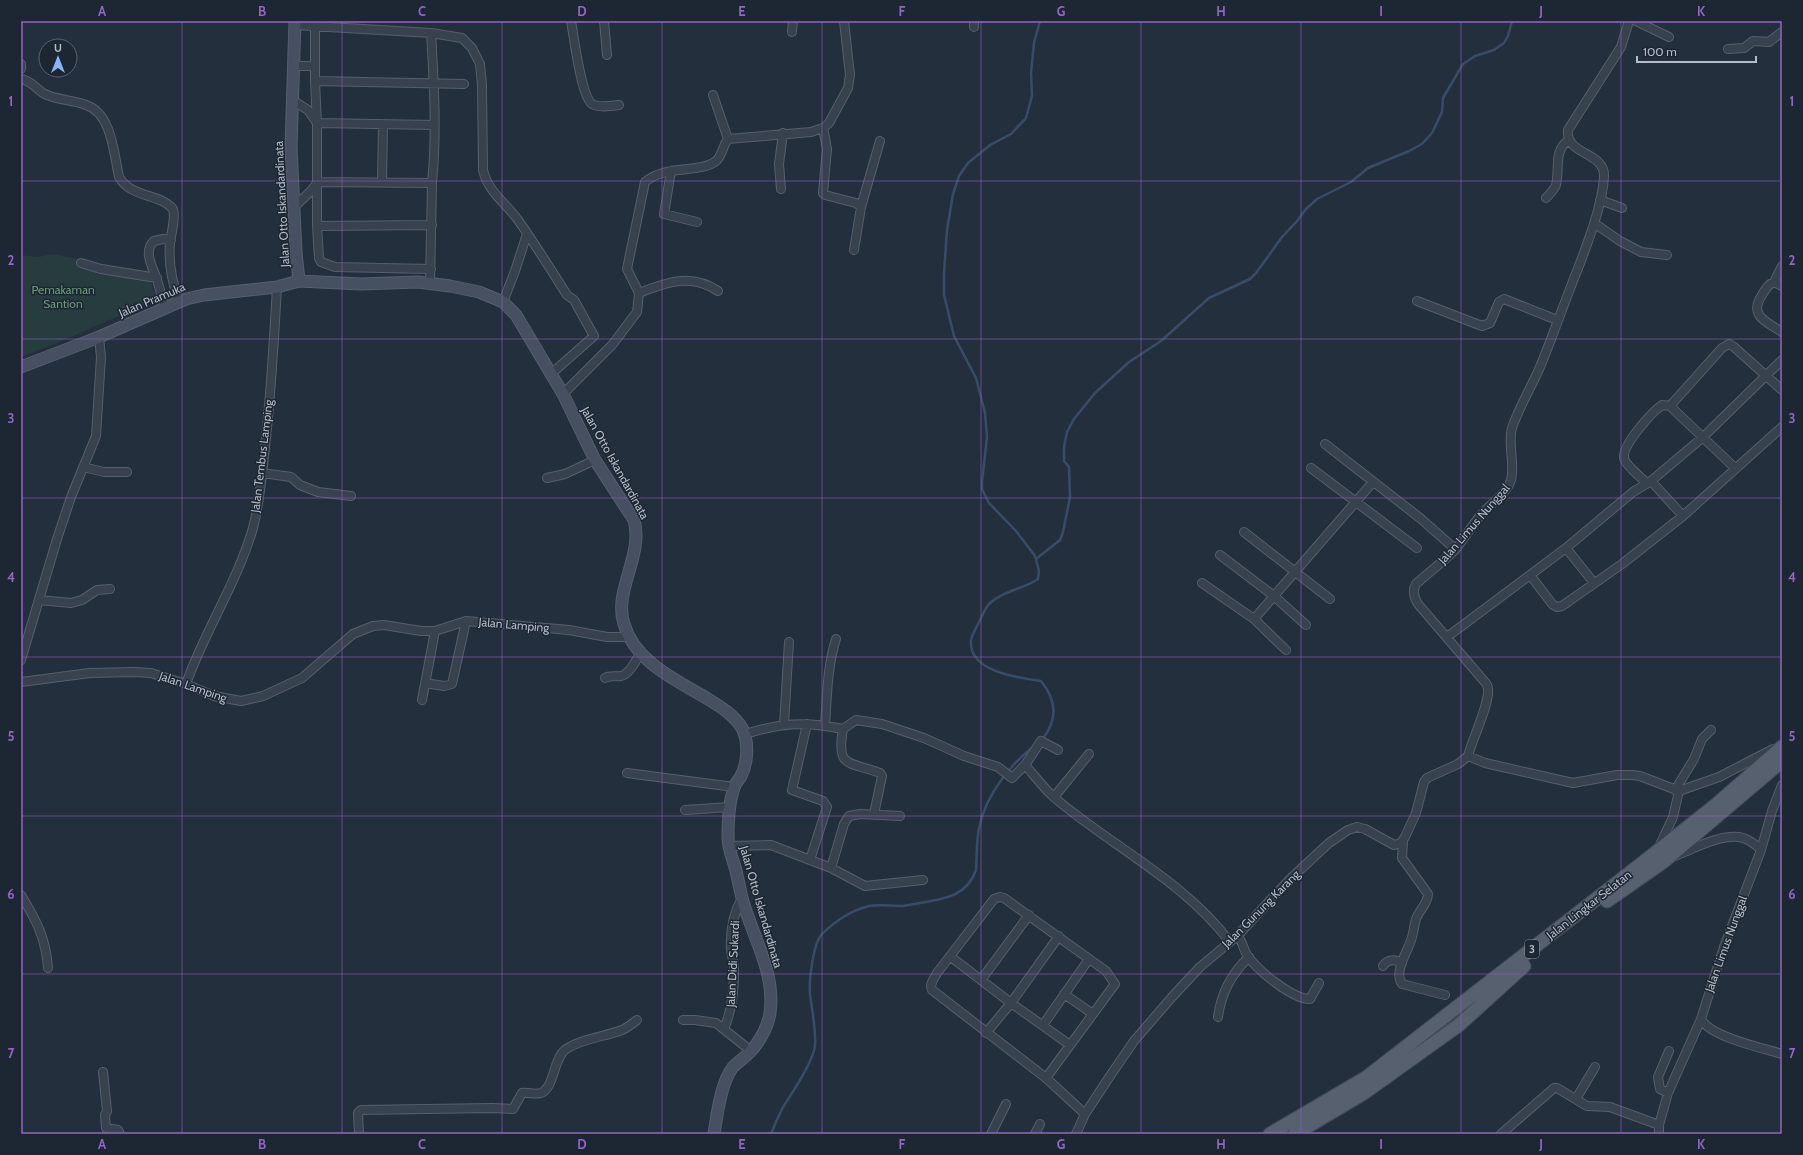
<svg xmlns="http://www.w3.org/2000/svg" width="1803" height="1155" font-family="Cabin,sans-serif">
  <rect width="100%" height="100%" fill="#242f3e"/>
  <path fill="#263c3f" d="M53 254 92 262 148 271 156 300 52 345 21 357V255L38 257Z"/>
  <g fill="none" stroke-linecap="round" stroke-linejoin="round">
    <path stroke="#394c67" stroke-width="2.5" d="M1040 21 1034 43 1031 73 1032 96 1026 118 1011 134 990 145 968 163 959 176 953 194 947 230 944 273V295L954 336 976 378 985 413 987 437 982 482V489L989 503 1016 531 1035 556 1039 571 1038 579C1024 589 1002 591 989 604 984 610 981 619 977 626 975 630 972 635 971 640 968 672 1019 678 1041 681 1057 701 1058 719 1042 740
      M1036 559 1060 540 1063 532 1070 497 1069 467 1064 461V447L1067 432 1074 419 1095 393 1129 362 1161 341 1209 298 1250 279 1256 273 1282 237 1297 221 1306 209 1317 199 1351 182 1368 168 1409 151 1422 144 1432 133 1442 112 1443 98 1463 64 1475 56 1494 50 1504 43 1508 36 1512 21
      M771 1134C774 1126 778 1117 782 1109 791 1094 814 1061 815 1045 816 1028 812 1011 810 994 809 981 813 941 823 933 837 920 850 911 869 906 880 904 891 906 903 906 908 905 915 904 920 903 945 899 967 896 976 870 977 855 976 838 980 824 987 794 1010 765 1033 747"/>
    <defs>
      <path id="street" d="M571 21C574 37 581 96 592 104 599 108 611 106 619 105
        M604 21 607 55
        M1629 21 1621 47 1568 130C1565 155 1605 152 1604 176 1603 204 1587 245 1577 271 1564 303 1553 336 1540 367 1531 388 1519 407 1512 428 1507 445 1517 470 1509 485 1502 497 1489 505 1480 516 1471 527 1464 539 1455 550 1443 562 1429 572 1416 584 1412 591 1414 597 1418 604L1484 681C1486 683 1488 686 1488 689 1490 703 1472 740 1468 756L1485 763 1573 783 1617 775H1632L1640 776 1679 791
        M1636 21 1669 37
        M295 25 431 33C434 83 437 133 432 183L317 182
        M315 26V81L317 123V226L319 258 321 262 335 267 431 269
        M974 27V21
        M792 32 793 21
        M431 33 462 38 472 48 480 64 482 85 483 170C488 192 505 202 518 220 535 244 551 270 567 295L574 300 594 336 551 374
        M1728 49 1744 48 1753 41 1769 42 1782 32
        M21 64V69
        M293 66H314
        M21 79C33 81 37 91 47 95 59 100 73 100 86 105 112 113 114 155 119 177 131 198 159 193 173 209 176 220 171 232 170 243 168 264 172 282 179 302
        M315 81 464 84
        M713 95 728 139
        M292 100 308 110 317 123 434 125
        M823 128 827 149 823 193 825 195 856 203 861 207
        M671 171 664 214 697 222
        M382 182 383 125
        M781 189 779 164 783 133
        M1546 198C1550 194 1554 190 1556 185 1560 169 1553 150 1569 140
        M1600 200 1622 208
        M293 208 311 191 317 183
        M1594 223 1620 241 1641 252 1667 255
        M317 226 432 225
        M854 250 861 207 880 141
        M81 263 101 269 157 278
        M1774 282 1782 266
        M430 283 432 183
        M1782 286 1774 282C1768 284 1765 290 1762 295 1748 316 1767 322 1782 332
        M639 293C667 282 691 273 718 291
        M1417 301 1482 326 1490 323 1499 302 1504 299 1557 320
        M503 302 515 271 527 234
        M165 308C162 298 160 289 157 280 154 269 142 252 154 241L163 239 171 240
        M563 394 612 345 637 312 639 293 627 269 645 182C666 164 699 174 716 161 722 156 723 145 728 139L811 132 823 128 829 123 848 88 850 75 844 21
        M1670 406 1722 348 1729 344 1734 347 1782 390
        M1325 444 1420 518 1455 549
        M83 467 104 472H127
        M1311 468 1417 548
        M262 473 291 477 300 485 318 492 351 496
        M547 478 565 474 595 460
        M1651 481 1683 516
        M1647 483C1641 478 1625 464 1624 458 1622 445 1652 412 1662 405L1670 406 1735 468
        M1244 532 1330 599
        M1566 548 1594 583
        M1220 555 1274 596 1306 625
        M1530 575 1553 605 1557 607 1562 606 1622 564 1683 516 1782 427
        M1202 583 1254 619 1373 482
        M39 600 71 603 82 600 97 590 110 589
        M1254 619 1286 650
        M1447 637 1566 548 1633 492 1651 481 1702 438 1782 360
        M21 660 57 539 71 497 96 436 101 357 99 337
        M605 678C610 675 615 677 621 676 629 675 637 659 641 652
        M21 682 90 673 134 672 151 673 186 684 214 696 241 701 263 696 302 678 353 634 373 626 384 625 421 631H435L466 621 569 630 607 637H629
        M425 683 444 686 452 684 466 621
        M186 684C205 630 237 583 253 528 260 501 262 475 265 447 271 394 274 341 277 287
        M422 700 435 631
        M784 724 789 642
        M807 724 792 790 823 801 827 807 810 860
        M825 726C827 698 827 667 836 639
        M745 734C781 723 806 721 843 729
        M1025 765C1035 776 1044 789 1056 799 1113 847 1184 881 1230 942
        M627 773 734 787
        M1782 785 1772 811 1761 850 1724 947 1701 1019C1710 1037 1763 1048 1782 1054
        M1675 790 1694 759 1702 739 1711 730
        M1679 791 1719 777 1773 749
        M1054 797 1089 754
        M685 810 730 807
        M874 814 882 776 880 773C849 761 836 769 843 729L856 720 882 724 924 738 964 756 998 767 1012 778 1025 765 1041 741 1058 750
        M1403 841 1402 858 1428 894C1428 904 1419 910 1416 919 1414 925 1414 931 1412 937 1409 950 1393 971 1402 984L1445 995
        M729 846 771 845 831 868 865 886 923 880
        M1659 847 1673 817 1679 791
        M1675 856C1693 849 1724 832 1743 838 1750 840 1756 845 1761 850
        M831 868 844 824 849 816 860 814 900 816
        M21 895C36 920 46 938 48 968
        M1237 936C1243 941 1243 949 1247 955 1257 970 1292 999 1310 999L1319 983
        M951 957 1011 1003 1070 1045
        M1383 966C1387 959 1396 959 1402 963
        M981 980 1029 915
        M1064 994 1093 1014
        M1218 1017C1221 994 1232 973 1249 957
        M683 1020H695L716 1023 751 1051
        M1043 1025 1089 959
        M724 1029C731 1012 734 993 734 974 735 966 732 958 731 950 730 932 733 914 742 898
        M986 1033 1011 1003 1059 936
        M103 1072 107 1111 105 1115 106 1128 118 1130 120 1134
        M1046 1078 1115 984 1106 971 1004 898 1000 897 994 899 937 973C934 979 929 984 932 990L1046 1078 1085 1114
        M1668 1093 1660 1089 1658 1077 1669 1051
        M1576 1099 1595 1067
        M1659 1125V1134
        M359 1134 358 1113 361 1110 492 1108 513 1109 522 1093C528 1092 535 1095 541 1093 555 1087 553 1058 566 1049 583 1038 604 1037 622 1030 627 1028 632 1024 637 1020
        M991 1134 1006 1104
        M1035 1134 1040 1124
        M1076 1134 1085 1114 1110 1076 1134 1041 1172 997 1200 967 1237 936 1290 879 1329 843 1348 830 1357 827 1365 829 1394 845 1401 843 1405 837 1416 813 1424 782 1427 778 1458 764 1468 756
        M1501 1134 1554 1088H1557L1587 1106 1610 1107 1659 1125 1668 1093 1701 1019"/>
      <path id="secondary" d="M295 21 291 147 296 252 299 281 361 284 418 282 450 286 479 292 503 302 516 315 563 394 595 460 634 520C644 555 613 591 624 624 635 662 676 680 708 699 721 707 734 715 742 728 749 742 748 762 741 776 739 780 735 783 734 788 729 802 728 821 728 837 728 849 733 859 736 871 738 880 740 889 742 898 752 936 776 973 770 1013 768 1027 759 1043 749 1053 744 1058 738 1062 733 1067 721 1082 717 1115 714 1134
        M21 367 99 337 186 299 204 295 277 287 299 281"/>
      <path id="primary" d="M1607 901 1663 862 1782 761
        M1270 1134 1367 1077 1640 865 1717 804 1782 747
        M1295 1134 1364 1093 1459 1025 1524 966"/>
    </defs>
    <use href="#street" stroke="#565f6c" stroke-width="10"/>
    <use href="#secondary" stroke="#565f6c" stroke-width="13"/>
    <use href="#primary" stroke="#414a57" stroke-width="15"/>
    <use href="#street" stroke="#38414e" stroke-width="8"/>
    <use href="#secondary" stroke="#465061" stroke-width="11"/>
    <use href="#primary" stroke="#56606e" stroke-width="13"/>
  </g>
  <path fill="none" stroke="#9266c3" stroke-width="1" stroke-opacity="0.55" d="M182 21V1134M342 21V1134M502 21V1134M662 21V1134M822 21V1134M981 21V1134M1141 21V1134M1301 21V1134M1461 21V1134M1621 21V1134M21 181H1782M21 339H1782M21 498H1782M21 657H1782M21 816H1782M21 974H1782"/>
  <g text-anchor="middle" stroke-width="3" stroke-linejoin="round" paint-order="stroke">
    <rect fill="#1d2633" stroke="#878f9c" stroke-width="1" x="1525" y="940" width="14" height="18" rx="3"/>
    <g font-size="11" font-weight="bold" fill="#b4bcc9">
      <text x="1532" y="953">3</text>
    </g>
    <g font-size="12" fill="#b4bcc9" stroke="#1d2633">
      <text transform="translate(282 204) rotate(-93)" y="4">Jalan Otto Iskandardinata</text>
      <text transform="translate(152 300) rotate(-23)" y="4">Jalan Pramuka</text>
      <text transform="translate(262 456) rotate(-83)" y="4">Jalan Tembus Lamping</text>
      <text transform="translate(615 463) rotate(61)" y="4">Jalan Otto Iskandardinata</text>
      <text transform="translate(1474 524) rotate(-49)" y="4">Jalan Limus Nunggal</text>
      <text transform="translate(514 625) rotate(5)" y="4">Jalan Lamping</text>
      <text transform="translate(193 687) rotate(19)" y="4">Jalan Lamping</text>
      <text transform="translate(1589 905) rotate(-38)" y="4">Jalan Lingkar Selatan</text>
      <text transform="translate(761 907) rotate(74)" y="4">Jalan Otto Iskandardinata</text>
      <text transform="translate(1261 909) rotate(-45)" y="4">Jalan Gunung Karang</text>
      <text transform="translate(1726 944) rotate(-70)" y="4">Jalan Limus Nunggal</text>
      <text transform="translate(733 964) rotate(-87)" y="4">Jalan Didi Sukardi</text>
    </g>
    <g font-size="12" fill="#6b9a76" stroke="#1d2633">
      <text x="63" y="294">Pemakaman<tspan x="63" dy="14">Santion</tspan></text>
    </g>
  </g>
  <rect width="1803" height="1155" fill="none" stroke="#1d2633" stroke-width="44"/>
  <g transform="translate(58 58)"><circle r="19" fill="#1d2633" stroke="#59626f"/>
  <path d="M0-3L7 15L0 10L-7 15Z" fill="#8ab4f8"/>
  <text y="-6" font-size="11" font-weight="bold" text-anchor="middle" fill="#b4bcc9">U</text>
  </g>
  <path d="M1637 56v6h119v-6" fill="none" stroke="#b4bcc9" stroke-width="2"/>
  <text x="1643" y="56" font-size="12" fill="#b4bcc9" stroke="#1d2633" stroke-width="3" paint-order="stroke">100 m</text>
  <rect x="22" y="22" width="1759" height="1111" fill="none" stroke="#9266c3" stroke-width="1.5"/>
  <g font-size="13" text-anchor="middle" font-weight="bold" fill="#9266c3">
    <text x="102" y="16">A</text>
    <text x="262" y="16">B</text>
    <text x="422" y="16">C</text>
    <text x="582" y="16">D</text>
    <text x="742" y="16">E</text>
    <text x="902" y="16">F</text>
    <text x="1061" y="16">G</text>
    <text x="1221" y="16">H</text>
    <text x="1381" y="16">I</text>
    <text x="1541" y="16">J</text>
    <text x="1701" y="16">K</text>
    <text x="11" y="106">1</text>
    <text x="1792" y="106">1</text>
    <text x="11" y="265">2</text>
    <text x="1792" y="265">2</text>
    <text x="11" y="423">3</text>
    <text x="1792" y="423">3</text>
    <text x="11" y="582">4</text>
    <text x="1792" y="582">4</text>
    <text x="11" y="741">5</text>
    <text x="1792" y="741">5</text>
    <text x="11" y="899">6</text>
    <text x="1792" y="899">6</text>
    <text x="11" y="1058">7</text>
    <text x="1792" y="1058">7</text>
    <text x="102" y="1149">A</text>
    <text x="262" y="1149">B</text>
    <text x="422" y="1149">C</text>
    <text x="582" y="1149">D</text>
    <text x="742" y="1149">E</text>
    <text x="902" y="1149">F</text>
    <text x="1061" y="1149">G</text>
    <text x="1221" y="1149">H</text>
    <text x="1381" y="1149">I</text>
    <text x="1541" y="1149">J</text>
    <text x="1701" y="1149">K</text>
  </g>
</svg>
